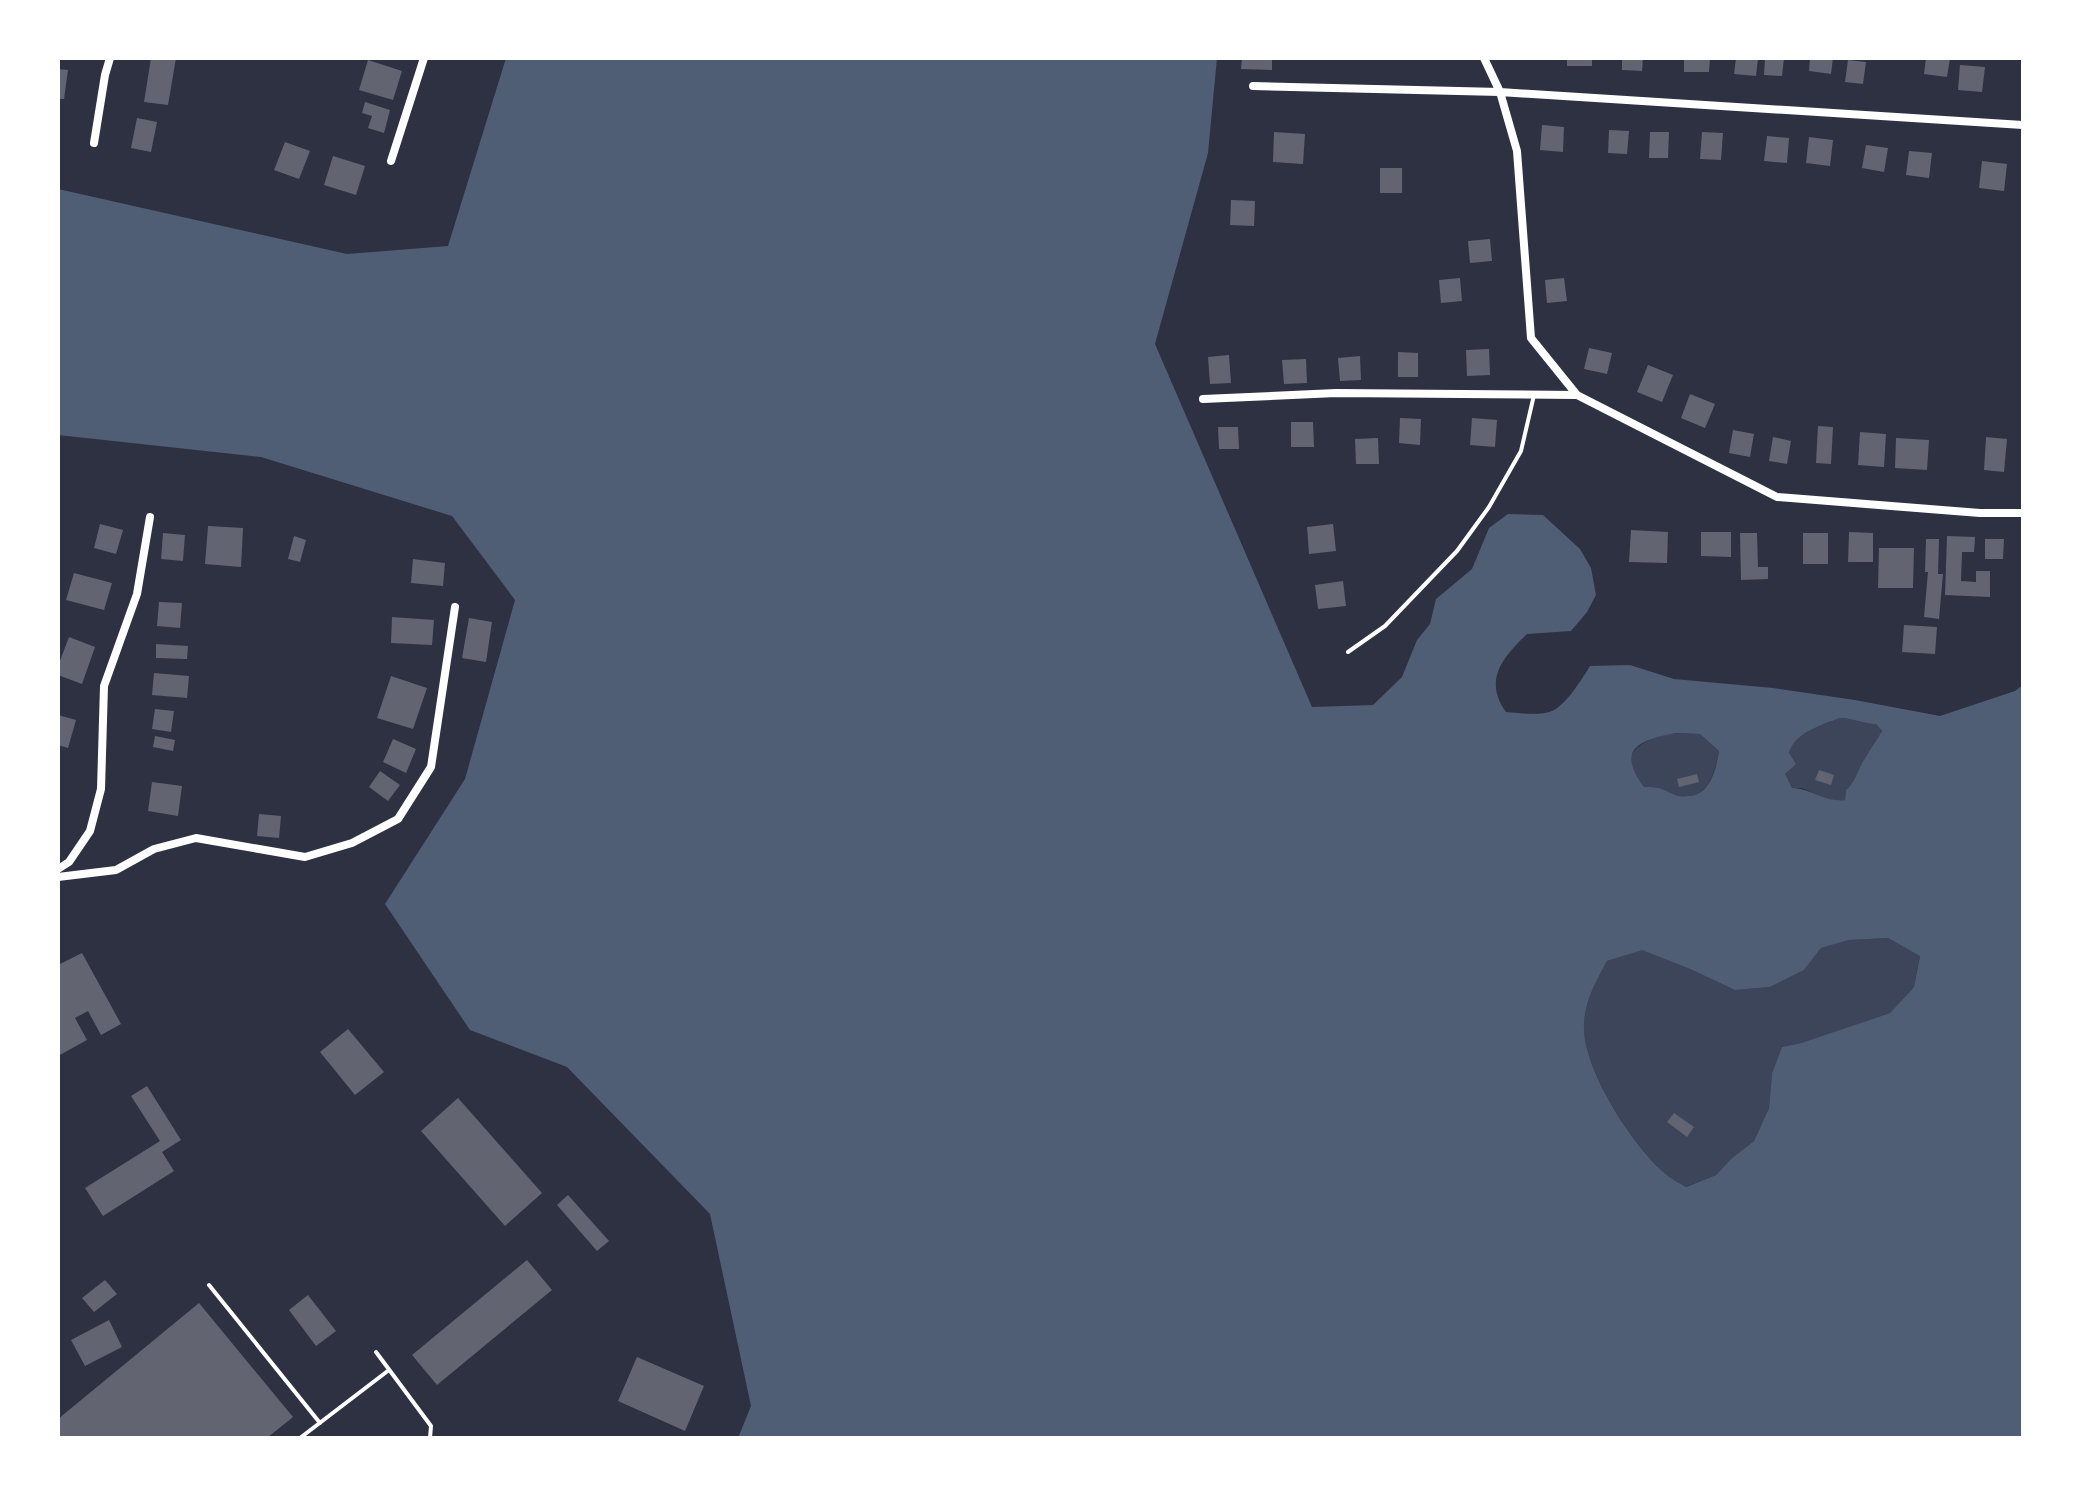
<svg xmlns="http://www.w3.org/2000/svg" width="2081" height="1496" font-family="Commissioner,sans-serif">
  <rect width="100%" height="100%" fill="#2d3142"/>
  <path fill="#3c4559" d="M1840 718C1853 718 1863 724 1876 724L1882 731C1877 740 1872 746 1867 755 1858 767 1857 780 1846 790L1845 800 1832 801 1802 788H1792L1784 774 1791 767C1790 762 1789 758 1789 754 1790 735 1825 724 1840 718Z
    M1676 733 1700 734 1719 751C1715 769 1710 796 1688 796 1684 796 1679 797 1675 795 1660 788 1662 787 1644 787L1634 774 1629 761C1636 741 1657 736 1676 733Z
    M1888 938 1920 955 1914 987 1890 1013 1801 1043 1782 1047 1772 1073 1769 1108 1754 1141 1732 1158 1716 1175 1685 1187C1677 1181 1667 1176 1660 1169 1630 1139 1582 1068 1584 1024 1585 1000 1596 982 1607 961L1641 949 1690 969 1735 990 1770 987 1804 970 1821 948 1849 940Z"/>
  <path fill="#4f5d75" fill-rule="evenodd" d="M506 58H1217L1208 153 1155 344 1312 707 1373 705 1402 677 1417 640 1430 624 1436 599 1472 569 1489 528 1508 514 1543 515 1580 549 1591 568 1596 595 1587 612 1571 631 1527 634C1503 657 1483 680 1506 712 1517 713 1541 716 1552 711 1566 705 1582 679 1590 666L1630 665 1674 679 1773 688 1855 700 1940 716 2015 691 2023 685V1438H738L751 1406 710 1214 567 1067 470 1030 385 904 465 779 515 600 452 516 261 457 58 435V189L347 254 448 246ZM1840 718C1853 718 1863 724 1876 724L1882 731C1877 740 1872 746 1867 755 1858 767 1857 780 1846 790L1845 800C1823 802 1813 789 1792 788L1785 774 1796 764 1789 753C1794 733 1822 725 1840 718ZM1676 733 1700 734 1719 751C1716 769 1710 796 1688 796 1683 796 1679 797 1675 795 1660 788 1662 787 1644 787 1616 750 1638 740 1676 733ZM1888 938 1920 956 1914 987 1890 1013 1801 1043 1782 1047 1772 1073 1769 1108 1754 1141 1732 1158 1716 1175 1686 1187C1677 1182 1667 1176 1660 1169 1630 1140 1582 1068 1584 1024 1585 1000 1596 982 1607 961L1642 950 1690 969 1735 990 1770 987 1804 970 1821 948 1849 940Z"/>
  <path fill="#626471" d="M151 58H176L168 105 144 102Z
    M1242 58H1272V70L1241 69Z
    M1567 58H1592V66H1567Z
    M1622 58H1643L1642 71 1622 70Z
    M1684 58H1710L1709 72H1684Z
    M1736 58H1758L1756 76 1734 74Z
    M1765 58H1784L1782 76 1764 75Z
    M1810 58H1833L1831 74 1809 71Z
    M1926 58H1950L1947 77 1924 74Z
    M368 60 402 71 393 100 359 90Z
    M1848 60 1866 62 1863 84 1845 82Z
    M1960 65 1985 67 1982 92 1958 90Z
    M58 69 68 70 64 99H58Z
    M365 102 390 110 384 133 368 128 372 116 362 113Z
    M137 118 157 122 151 152 131 148Z
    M1542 125 1564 127 1563 152 1540 150Z
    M1609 130 1629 131 1627 154 1608 153Z
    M1274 132 1305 134 1303 164 1273 162Z
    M1650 132H1669L1668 158H1649Z
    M1702 132 1723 133 1721 160 1700 159Z
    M1767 136 1789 138 1787 163 1764 161Z
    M1809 137 1833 140 1830 166 1806 163Z
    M285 142 310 151 299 179 274 170Z
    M1866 145 1888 148 1884 172 1862 168Z
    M1909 151 1932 153 1929 178 1906 175Z
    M333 156 365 166 356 195 324 185Z
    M1982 161 2007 164 2004 191 1979 188Z
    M1380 168H1402V193H1380Z
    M1231 200 1255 201 1254 226 1230 225Z
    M1490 239 1492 261 1470 263 1468 241Z
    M1460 278 1462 301 1441 303 1439 280Z
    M1564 278 1567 301 1547 303 1545 280Z
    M1589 348 1612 353 1607 374 1584 369Z
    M1489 349 1490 375 1467 376 1466 350Z
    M1398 352 1418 353V377H1398Z
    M1229 355 1231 383 1210 384 1208 357Z
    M1360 356 1361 380 1340 381 1338 358Z
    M1306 359 1307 383 1284 384 1282 360Z
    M1648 365 1673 375 1662 402 1637 392Z
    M1690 394 1715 404 1705 428 1681 418Z
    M1400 418 1421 419 1420 445 1399 443Z
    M1472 418 1497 420 1495 447 1470 445Z
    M1291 422H1313L1314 447H1291Z
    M1818 426 1833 427 1831 464 1816 463Z
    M1218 427H1238L1239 449H1219Z
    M1733 430 1754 434 1750 457 1729 453Z
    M1860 432 1886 434 1884 467 1858 465Z
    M1773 437 1791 441 1787 464 1769 461Z
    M1986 437 2007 439 2004 472 1984 470Z
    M1378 438 1379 464H1356L1355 439Z
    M1896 438 1929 440 1927 470 1895 468Z
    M100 524 123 530 116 554 94 548Z
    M1333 524 1336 551 1309 554 1307 527Z
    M208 526 243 528 241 567 205 564Z
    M1631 530 1668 532 1667 563 1629 562Z
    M1701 532H1731V557L1701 556Z
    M1849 532 1873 533V562H1848Z
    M163 533 185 535 183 561 161 559Z
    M1740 533H1757L1758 567H1768V579L1741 580Z
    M1803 533H1828V564H1803Z
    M294 536 306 540 300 562 288 559Z
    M1947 536 1975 537 1974 552H1962L1961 581 1976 582V571H1990V597L1945 595Z
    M1926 539H1939L1938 574H1943L1939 619 1924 617 1928 572H1925Z
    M1985 539H2004L2003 559H1985Z
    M1879 548H1914L1913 588H1878Z
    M413 559 445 563 443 586 411 583Z
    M74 573 112 583 104 610 66 600Z
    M1343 581 1346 606 1318 609 1315 585Z
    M159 602 182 603 180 628 157 626Z
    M392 617 434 620 432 645 391 643Z
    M469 618 492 622 486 662 462 658Z
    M1904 625 1937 627 1935 654 1902 652Z
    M69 637 95 647 82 684 58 675V666Z
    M156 644 188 646 187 659 156 658Z
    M154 673 189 676 187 698 152 695Z
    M391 676 427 688 413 729 377 718Z
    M155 709 174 711 171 732 152 729Z
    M58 715 76 720 68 748 58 745Z
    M155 736 175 740 173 751 153 747Z
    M393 739 416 749 406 773 383 762Z
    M1819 770 1834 775 1831 785 1815 780Z
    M380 771 400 785 388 801 369 787Z
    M1697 774 1699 782 1679 787 1677 779Z
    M152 782 182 786 178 816 148 811Z
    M259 814 281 816 279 838 257 836Z
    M82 953 121 1024 101 1035 88 1011 75 1018 87 1040 58 1056V965Z
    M348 1029 384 1072 355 1095 320 1052Z
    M147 1086 181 1140 162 1152 174 1171 103 1216 85 1188 160 1141 131 1096Z
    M458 1098 542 1193 505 1226 421 1131Z
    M1674 1113 1694 1127 1687 1137 1667 1122Z
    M568 1195 609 1241 597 1251 557 1205Z
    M527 1260 552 1290 437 1385 412 1355Z
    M105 1280 117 1294 94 1312 82 1298Z
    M308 1295 336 1331 316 1346 289 1310Z
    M199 1303 293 1417 267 1438H58V1419Z
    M109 1320 122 1347 85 1366 71 1340Z
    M637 1357 704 1386 685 1431 618 1401Z"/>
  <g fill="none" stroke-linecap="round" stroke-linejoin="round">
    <path stroke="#fff" stroke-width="4" d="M1348 652 1385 626 1457 551 1489 507 1521 451 1534 395
      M209 1285 320 1423
      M376 1352 431 1426 430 1438
      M300 1438 389 1370"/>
    <path stroke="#fff" stroke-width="8" d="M1484 58 1500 92 1517 151 1531 338 1577 395
      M1253 86 1500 92 2023 125
      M94 143 105 75 110 58
      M391 161 424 58
      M1203 399 1336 393 1577 395 1777 497 1980 513H2023
      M58 869 69 862 90 831 101 789 104 686 137 594 150 517
      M58 877 116 870 154 849 196 838 305 857 352 843 398 819 431 767 455 607"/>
  </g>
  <rect width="2081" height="1496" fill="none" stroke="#ffffff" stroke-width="120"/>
</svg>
